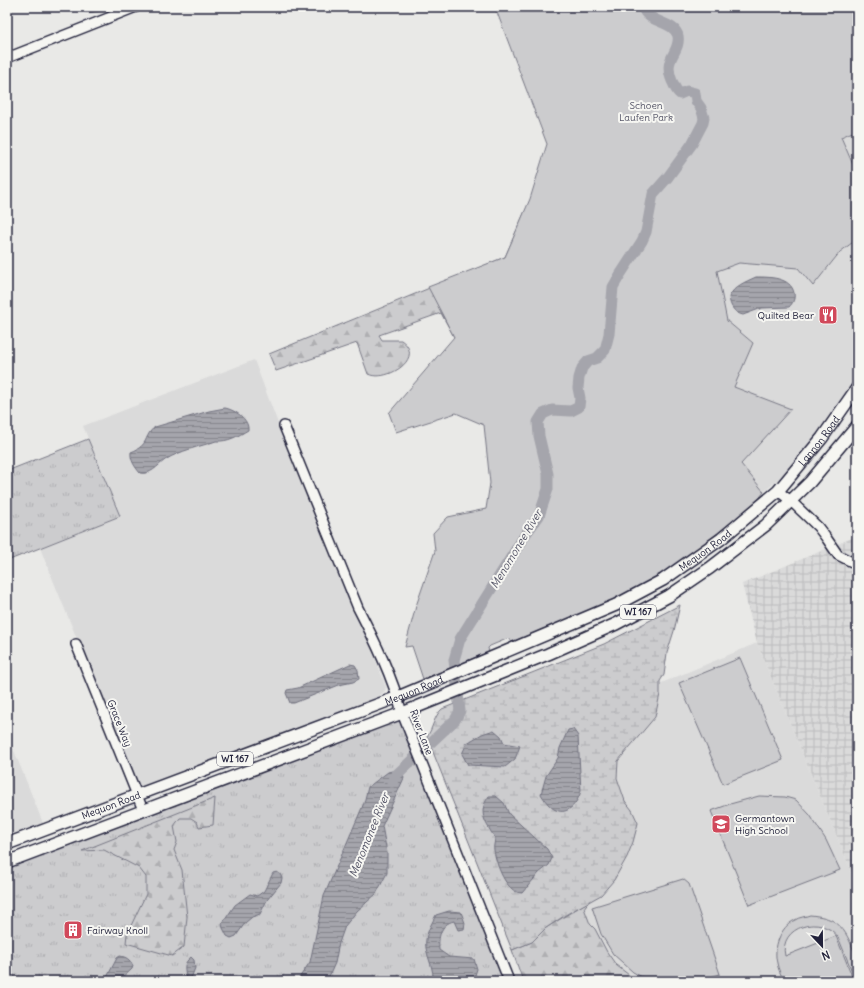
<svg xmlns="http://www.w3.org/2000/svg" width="864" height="988" font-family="Delius,sans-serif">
  <defs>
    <pattern id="industrial-grid" width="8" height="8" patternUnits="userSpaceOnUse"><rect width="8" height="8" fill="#dadada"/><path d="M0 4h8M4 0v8" fill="none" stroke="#bbbbbc"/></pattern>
    <pattern id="grass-tufts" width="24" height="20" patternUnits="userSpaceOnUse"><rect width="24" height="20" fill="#ccccce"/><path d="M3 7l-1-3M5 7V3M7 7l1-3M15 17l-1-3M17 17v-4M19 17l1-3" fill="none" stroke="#afafb2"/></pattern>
    <pattern id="forest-firs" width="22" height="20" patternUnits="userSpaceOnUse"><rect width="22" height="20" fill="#ccccce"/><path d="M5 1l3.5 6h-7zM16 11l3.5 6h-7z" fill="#afafb2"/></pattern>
    <pattern id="wetland-marsh" width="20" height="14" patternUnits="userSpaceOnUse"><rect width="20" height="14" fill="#ccccce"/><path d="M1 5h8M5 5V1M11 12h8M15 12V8" fill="none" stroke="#afafb2"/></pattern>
    <pattern id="water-rules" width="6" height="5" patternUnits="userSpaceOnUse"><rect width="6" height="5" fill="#a5a5ac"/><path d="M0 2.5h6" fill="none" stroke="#86868d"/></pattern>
  </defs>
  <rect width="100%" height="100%" fill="#e9e9e7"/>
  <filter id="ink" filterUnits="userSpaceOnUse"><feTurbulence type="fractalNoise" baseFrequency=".025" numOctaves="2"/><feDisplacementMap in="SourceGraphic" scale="8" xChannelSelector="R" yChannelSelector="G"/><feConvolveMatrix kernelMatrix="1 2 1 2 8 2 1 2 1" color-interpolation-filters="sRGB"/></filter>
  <g filter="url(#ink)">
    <path fill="#dadada" d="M857 130V174L841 137Z
      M857 239V377L820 432 787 471 764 492 741 464 734 387 753 343 727 321 717 271 739 263 798 268 813 286 840 252Z
      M254 360 296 471 352 606 366 634 386 687 385 691 378 697 339 714 143 789 136 784 40 548 120 516 83 426Z
      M757 643 857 885V981H604L572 901 605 754 645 690Z
      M7 733 45 828 7 842Z"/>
    <path fill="url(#industrial-grid)" d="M857 536V885L757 643 742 584Z"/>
    <path fill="url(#grass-tufts)" stroke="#777784" d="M88 439 120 516 7 561V471Z
      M402 713 509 981H7V867Z"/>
    <path fill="url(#forest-firs)" stroke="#777784" d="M77 7H110C100 10 86 17 77 7Z
      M525 211 534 217 454 337 441 313 379 335 382 340H401C427 358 386 383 368 374L357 343 276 371 269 354 505 257Z
      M215 798 213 825 199 827 197 822 191 818H180L174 826 177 842 174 850 182 870 187 917 184 947 172 956 126 943 127 934 146 894V877L139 868 104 850 82 851Z
      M589 901 584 908 590 924 595 929 607 952 616 965 629 975 633 981H523L512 950 532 942 546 928Z"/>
    <path fill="url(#wetland-marsh)" stroke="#777784" d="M680 605 674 631 667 653 664 675 660 681V694L655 717 618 761 617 778 625 801 632 810 638 823 633 842 627 857 614 880 601 895 567 914 546 928 532 942 512 950 427 737C433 728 434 716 442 709L604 644Z"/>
    <path fill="#ccccce" stroke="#777784" d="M495 7H857V130L841 137 857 174V239L840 252 813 286 798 268 739 263 717 271 727 321 753 343 734 387 791 409 741 464 764 492 757 501C726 526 696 552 662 573 618 601 569 619 521 639L512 642 509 638 490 646 488 648 489 652 423 679 412 646 405 647 416 606 435 551 433 533 448 517 486 509 490 483 484 425 456 413 396 432 389 413 454 337 428 287 505 257 530 199 547 144Z
      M740 658 783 760 723 784 679 683Z
      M759 796 785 797 796 800 810 815 826 840 840 870 749 905 711 811 730 804Z
      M683 879 689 884 720 974 696 981H655L642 977 633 972 613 954 601 934 592 907Z
      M810 915C832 917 842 923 851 944 853 949 856 954 857 959 858 965 857 974 857 981H856L838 937C822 914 778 926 785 956L836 936 854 981H784C781 975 778 969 777 963 773 948 780 927 795 920 799 917 805 917 810 915Z"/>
    <path fill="url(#water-rules)" stroke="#71717f" d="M756 277C769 277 791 277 794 293 795 299 793 303 789 307L762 308 743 315C734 313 730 306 729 297 734 286 745 282 756 277Z
      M225 408C235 410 249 419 248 430 238 436 228 442 216 441 199 447 181 450 165 460 157 466 151 475 140 473 135 467 130 460 131 452 150 445 143 436 155 427L209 411Z
      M350 664 355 665 358 670 359 679 353 682 339 685 294 703H290L286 693 287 690 298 688Z
      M573 729 578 736 581 791C578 801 569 816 556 810 550 808 544 799 541 794L546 776 558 758 560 748 568 730Z
      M494 730 501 736 504 743 520 746 515 759 505 767 468 765 462 754 467 743 482 734Z
      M400 769 404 778 382 826 387 853V873L376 894 357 911 345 926 339 943 335 963 327 981H297L310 962 324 896 364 803 368 787 388 772Z
      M489 796H496L504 803 509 814 547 849 552 858 549 865 539 873 522 893C506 893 496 864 494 850 493 846 495 842 495 838 494 835 491 833 490 830 482 817 480 809 489 796Z
      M277 872 280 874 282 878 281 883 267 900 260 914 252 917 245 923 236 936 231 938 227 936 223 928 222 924 235 905 250 894 257 896 264 891 273 873Z
      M449 911 461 912 465 923 464 929 458 930 454 921C440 924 438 938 439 950L449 957 474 959 477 969 473 981H433C434 969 428 959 426 948 424 936 431 925 436 915Z
      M120 956C126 957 130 959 133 966L132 969 119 981H105L117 958Z
      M191 957 194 960 195 968 190 981H182L186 976C184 966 184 963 191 957Z"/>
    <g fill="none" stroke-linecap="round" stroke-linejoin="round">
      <path stroke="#a5a5ac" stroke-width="11" d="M392 782 395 776 455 720 460 711 454 660 460 639 525 535 539 516 548 489V474L539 436 538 422 543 414 552 410 571 411 579 407 580 398 578 388 579 378 582 368 588 361 597 358 605 350 609 334 613 287 620 275 642 241 646 232 653 194 668 177 692 144 703 123 704 118 701 108 696 101 695 93 687 91 680 94C675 90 675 86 672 81 662 57 681 53 678 36 675 21 646 23 643 7"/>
      <defs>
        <path id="minor" d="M7 58 136 7
          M284 426 358 608C375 641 392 676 402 713L509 981
          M778 491 791 501 818 527 827 539 838 555 852 562 857 561
          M76 644 143 810"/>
        <g id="major">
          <path id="s1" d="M7 844 398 697 616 605 663 580 721 539 778 491 822 438 857 388"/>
          <path d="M7 862 402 713 548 654 616 624 669 596 710 568 766 525 810 482 857 426"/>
        </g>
      </defs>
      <use href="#minor" stroke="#22223b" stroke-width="12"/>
      <use href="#major" stroke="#22223b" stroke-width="14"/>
      <use href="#minor" stroke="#f6f6f2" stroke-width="9"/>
      <use href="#major" stroke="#f6f6f2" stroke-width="11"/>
    </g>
  </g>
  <defs>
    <symbol id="restaurant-square" viewBox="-11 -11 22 22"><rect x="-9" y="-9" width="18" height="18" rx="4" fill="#d1495b" stroke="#f6f6f2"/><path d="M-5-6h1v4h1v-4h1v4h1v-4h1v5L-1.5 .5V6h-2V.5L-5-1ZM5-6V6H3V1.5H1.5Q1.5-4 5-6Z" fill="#fff"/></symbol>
    <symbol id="school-square" viewBox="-11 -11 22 22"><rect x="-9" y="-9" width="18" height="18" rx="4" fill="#d1495b" stroke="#f6f6f2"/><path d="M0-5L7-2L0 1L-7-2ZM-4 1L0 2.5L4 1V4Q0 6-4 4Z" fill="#fff"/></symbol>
    <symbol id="building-square" viewBox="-11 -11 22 22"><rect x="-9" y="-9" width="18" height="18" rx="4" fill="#d1495b" stroke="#f6f6f2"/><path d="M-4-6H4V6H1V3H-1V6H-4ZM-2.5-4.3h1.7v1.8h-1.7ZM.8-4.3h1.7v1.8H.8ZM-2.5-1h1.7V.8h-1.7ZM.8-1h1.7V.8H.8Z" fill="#fff"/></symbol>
  </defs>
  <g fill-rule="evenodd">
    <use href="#restaurant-square" x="817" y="304" width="22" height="22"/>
    <use href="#school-square" x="710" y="813" width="22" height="22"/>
    <use href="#building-square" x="62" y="919" width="22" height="22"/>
  </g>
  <g text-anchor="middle" stroke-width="4" stroke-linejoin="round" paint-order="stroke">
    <g fill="#f6f6f2" stroke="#626272" stroke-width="1">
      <rect x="620" y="605" width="36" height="14" rx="3"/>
      <rect x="217" y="752" width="36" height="14" rx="3"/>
    </g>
    <g font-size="9" font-weight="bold" fill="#22223b">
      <text x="638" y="615">WI 167</text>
      <text x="235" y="762">WI 167</text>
    </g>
    <g font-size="10" fill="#555567" stroke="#f6f6f2">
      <text x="646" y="109">Schoen<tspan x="646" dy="12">Laufen Park</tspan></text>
    </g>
    <g font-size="10" fill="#22223b" stroke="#f6f6f2" text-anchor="start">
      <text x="814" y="319" text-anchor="end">Quilted Bear</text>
      <text x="735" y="822">Germantown<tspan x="735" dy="12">High School</tspan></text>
      <text x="87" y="934">Fairway Knoll</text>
    </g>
    <g font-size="10" fill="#22223b" stroke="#f6f6f2">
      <text dy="4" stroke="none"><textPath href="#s1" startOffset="918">Lannon Road</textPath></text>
      <text dy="4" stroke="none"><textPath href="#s1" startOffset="759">Mequon Road</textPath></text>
      <text dy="4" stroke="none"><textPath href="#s1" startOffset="435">Mequon Road</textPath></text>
      <text transform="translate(120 723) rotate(68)" y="4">Grace Way</text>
      <text transform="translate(422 732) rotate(69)" y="4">River Lane</text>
      <text dy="4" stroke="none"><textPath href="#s1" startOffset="111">Mequon Road</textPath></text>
    </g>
    <g font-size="11" font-style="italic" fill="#565668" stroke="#f6f6f2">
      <text transform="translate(516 549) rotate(-59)" y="4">Menomonee River</text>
      <text transform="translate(369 835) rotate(-68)" y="4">Menomonee River</text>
    </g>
  </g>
  <rect width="864" height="988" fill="none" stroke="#f6f6f2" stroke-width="24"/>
  <rect x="12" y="12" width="840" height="964" fill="none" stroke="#22223b" stroke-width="1.5" filter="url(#ink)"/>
  <g transform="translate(822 946) rotate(158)" stroke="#f6f6f2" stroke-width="3" paint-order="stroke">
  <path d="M0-3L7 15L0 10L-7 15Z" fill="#22223b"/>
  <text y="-6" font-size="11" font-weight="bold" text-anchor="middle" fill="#22223b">N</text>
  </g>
</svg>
